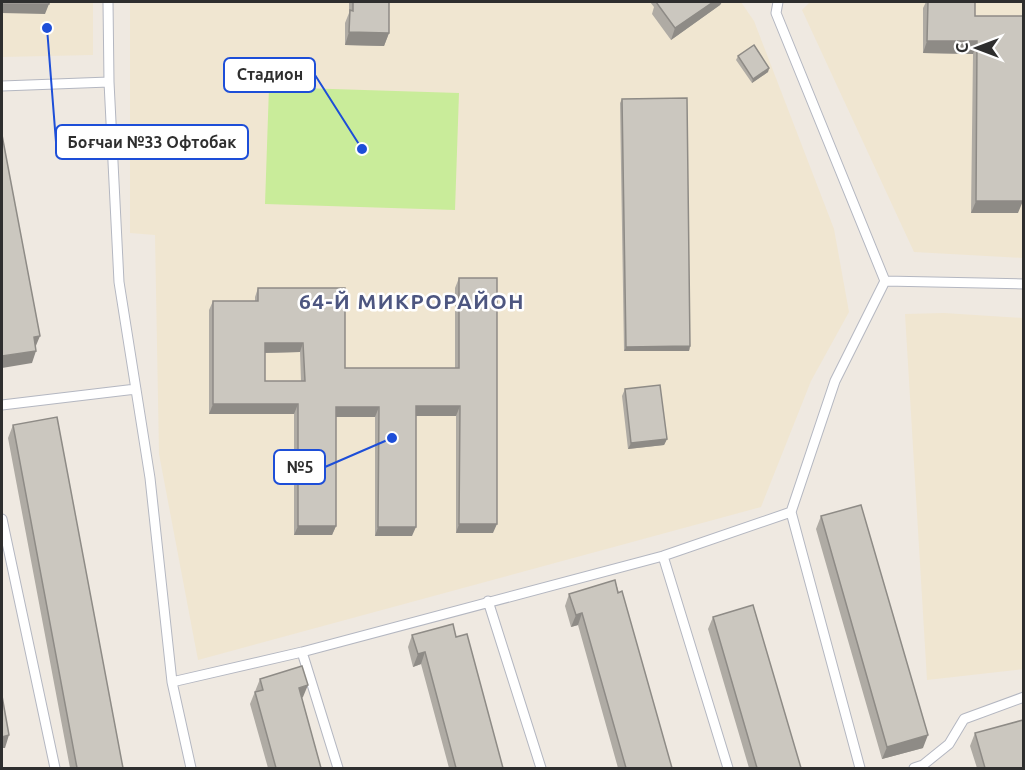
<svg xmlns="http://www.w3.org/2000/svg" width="1025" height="770" font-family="Ubuntu,sans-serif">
  <rect width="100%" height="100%" fill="#efe9e1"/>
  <path fill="#f0e6d1" d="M2 2H93V55L2 57Z
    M130 2H741L754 21 834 229 849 312 811 381 761 507 198 660 159 454 155 235 130 233Z
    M810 2H1023V258L914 252 802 10Z
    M944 313 1023 318 1024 669 927 680 905 314Z"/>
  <path fill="#c9ec9a" d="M269 87 459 93 455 210 265 204Z"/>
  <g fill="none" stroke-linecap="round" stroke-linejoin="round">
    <defs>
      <path id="lane" d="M108 2 109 82 119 282 150 478 172 682 191 768
        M778 2 776 13 885 281
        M2 86 109 82
        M2 405 136 389
        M791 512 860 768
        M2 519 55 768
        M663 556 728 768
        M488 601 541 768
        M302 652 338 768
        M172 682 302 652 663 556 791 512 835 381 885 281 1024 284
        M914 768 923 765 949 744 964 719 1024 697"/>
    </defs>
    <use href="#lane" stroke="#b4b7c1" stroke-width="11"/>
    <use href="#lane" stroke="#fff" stroke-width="9"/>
  </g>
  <path fill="#afaba4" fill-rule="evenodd" d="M349 2H389V33L384 46 345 45V23L349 13Z
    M650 2H722L720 5 671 40 652 14 654 7Z
    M926 2H975V16L1018 213H971L973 54 923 53V8Z
    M738 56 769 68 768 72 752 83 736 60Z
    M622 99 690 346 689 351H624L620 103Z
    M459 278 493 533H456V416H416L412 536H375V417H336V526L332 535H294V414H209V310L213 301H255V297L258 288 345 368H455V288ZM300 352 301 381H265V353Z
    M625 389 667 439 664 445 628 449 622 396Z
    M13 425 123 768H70L8 438Z
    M821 516 923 748 882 759 816 529Z
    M615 580 672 768H618L578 625 571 627 565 606 569 594Z
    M713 617 801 768H749L708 629Z
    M412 635 456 637 503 768H449L421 664 413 667 408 647Z
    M260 679 303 697 302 698 321 768H268L250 704Z
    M975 733 1023 768H977L970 746Z"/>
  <path fill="#8e8b86" d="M713 2H722L720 5 671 40 675 28Z
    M2 4H49L45 14 2 13Z
    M349 32 389 33 384 46 345 45Z
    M927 41H977L973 54 923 53Z
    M769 68 768 72 752 83 753 79Z
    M976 201H1023L1018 213H971Z
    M40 336 35 348 34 337Z
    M265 343H303L300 352 261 353Z
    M690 346 689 351H624L626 347Z
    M36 351 32 363 2 368V356Z
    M213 404H298L294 414H209Z
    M416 406H460L456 416H412Z
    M336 407H379L375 417H332Z
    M667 439 664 445 628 449 631 443Z
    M459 524H497L493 533H456Z
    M298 526H336L332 535H294Z
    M378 527H416L412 536H375Z
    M582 613 578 625 571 627 576 615Z
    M425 652 421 664 413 667 418 654Z
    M308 685 303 697 294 700 299 688Z
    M9 735 5 748H2V737Z
    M928 735 923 748 882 759 887 747Z"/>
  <path fill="#cbc7bf" stroke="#8e8b86" stroke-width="1.5" fill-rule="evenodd" d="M2 2H49V4H2Z
    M353 2H389V33L349 32 350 10 353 11Z
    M656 2H713L675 28Z
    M928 2H975V16H1023V201H976L977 41H927Z
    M754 45 769 68 753 79 738 56Z
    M687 98 690 346 626 347 622 99Z
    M2 135 40 336 34 337 36 351 2 356Z
    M459 278H497V524H459L460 406H416V527H378L379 407H336V526H298V404H213V301H258V288H345V368H459ZM265 343H303L305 381H265Z
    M660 385 667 439 631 443 625 389Z
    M57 417 123 768H77L13 425Z
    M861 505 928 735 887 747 821 516Z
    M615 580 618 593 622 591 672 768H626L582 613 576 615 569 594Z
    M753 605 801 768H757L713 617Z
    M453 624 456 637 467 634 503 768H456L425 652 418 654 412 635Z
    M302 666 308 685 299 688 321 768H276L255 692 263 690 260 679Z
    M2 696 9 735 2 737Z
    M1023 720V768H985L975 733Z"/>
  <g text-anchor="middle" stroke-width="5" stroke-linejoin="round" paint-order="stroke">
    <g font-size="21" font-weight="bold" letter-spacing="1.5" fill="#4d5680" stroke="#fff">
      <text x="412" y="309">64-Й МИКРОРАЙОН</text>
    </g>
  </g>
  <path fill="none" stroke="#1d4ed8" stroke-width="2" d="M362 149L315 75M47 28L56 142M392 438L325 467"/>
  <g fill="#1d4ed8" stroke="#fff" stroke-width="2">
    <circle cx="362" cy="149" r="6"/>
    <circle cx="47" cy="28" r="6"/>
    <circle cx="392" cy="438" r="6"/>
  </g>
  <g fill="#fff" stroke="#1d4ed8" stroke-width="2">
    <rect x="224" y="58" width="91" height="34" rx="6"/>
    <rect x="56" y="125" width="192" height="34" rx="6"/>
    <rect x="274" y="450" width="51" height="34" rx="6"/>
  </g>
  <g font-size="16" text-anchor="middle" font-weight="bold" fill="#2e2e2e">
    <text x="270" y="80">Стадион</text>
    <text x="152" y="148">Боғчаи №33 Офтобак</text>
    <text x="300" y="473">№5</text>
  </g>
  <rect width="1025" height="770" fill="none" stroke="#2e2e2e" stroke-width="6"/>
  <g transform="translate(977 48) rotate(270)" stroke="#ffffff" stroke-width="4.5" paint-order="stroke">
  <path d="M0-4.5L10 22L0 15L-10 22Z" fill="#2e2e2e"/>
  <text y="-9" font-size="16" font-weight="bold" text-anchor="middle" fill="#2e2e2e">С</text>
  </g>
</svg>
